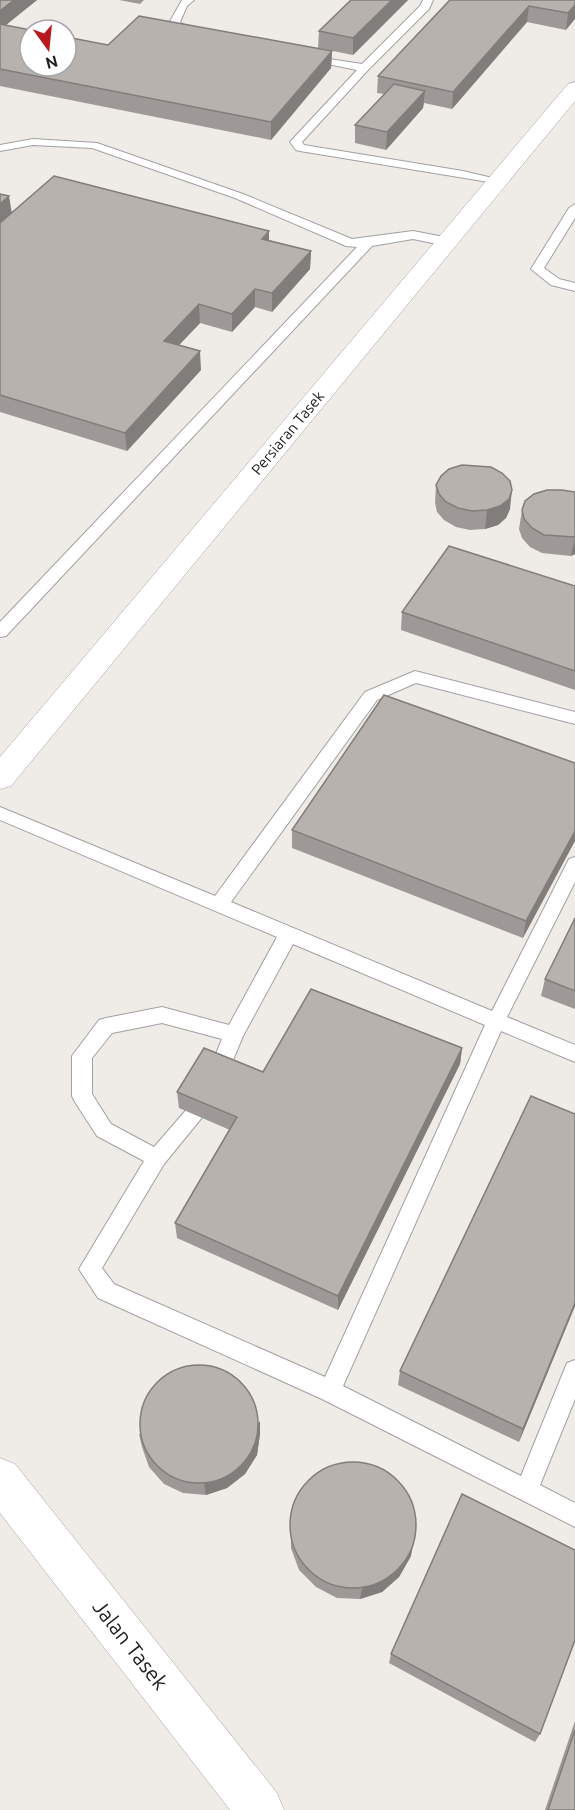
<svg xmlns="http://www.w3.org/2000/svg" width="575" height="1810" font-family="Ubuntu,sans-serif">
  <rect width="100%" height="100%" fill="#efece8"/>
  <g fill="none" stroke-linecap="round" stroke-linejoin="round">
    <defs>
      <path id="lane" d="M182 0H194L187 6 180 22 195 32V36H187L169 23Z
        M423 0H433L429 9 368 70 302 142 304 145 463 171 501 180V184L300 151 296 150 290 142 357 70 303 59V55L362 64 420 6Z
        M33 139 97 143 243 194 352 239 413 231 439 236 453 242 447 246 413 239 372 246 6 636 0 637V622L357 247 346 246 235 198 92 148 33 145 0 151V145Z
        M575 204V218L544 268 559 279 575 283V291L551 285 531 269 569 208Z
        M415 671 575 712V724L416 683 377 700 231 902 492 1011 569 859 575 857V882L507 1017 575 1045V1062L501 1031 343 1386 521 1476 567 1363 575 1360V1399L540 1485 575 1503V1527L322 1399 98 1298 79 1269 144 1161 97 1136 75 1102 72 1096V1056L99 1020 106 1018 162 1007 229 1025 277 937 0 820V807L215 896 365 692ZM293 944 485 1025 325 1377 114 1284 102 1268 164 1164 204 1115 201 1109 194 1106 187 1109 154 1147 111 1124 92 1094V1058L112 1033 162 1023 222 1039 209 1071 212 1077 219 1079 226 1077 243 1036Z"/>
      <path id="street" d="M575 82V101L11 786 0 789V757L568 84Z
        M0 1458 15 1464 277 1793 284 1810H230L0 1513Z"/>
    </defs>
    <use href="#lane" stroke="#a1a1a1" stroke-width="2"/>
    <use href="#street" stroke="#a1a1a1" stroke-width="1"/>
    <use href="#lane" fill="#fff" fill-rule="evenodd"/>
    <use href="#street" fill="#fff" fill-rule="evenodd"/>
  </g>
  <path fill="#9e9996" d="M0 0H37L5 25 108 45 332 51 331 68 271 140 0 86Z
    M119 0H144L140 4Z
    M351 0H408L353 55 318 48 319 31Z
    M449 0H575L566 30 527 22 452 109 424 103 423 108 386 150 355 143V125L384 94 377 93 378 76Z
    M0 194 12 213 269 240 311 251 310 269 272 312 255 307 232 332 200 323 179 345 201 370 127 451 0 412Z
    M436 485 510 509 506 518 498 525 485 529 470 530 456 527 444 520 437 512 435 503Z
    M575 492V554L571 556 542 553 530 547 522 538 519 529 522 510Z
    M575 586V690L401 630 402 612Z
    M575 763 523 938 292 848V830Z
    M575 918V1009L541 996 545 979Z
    M462 1048 460 1064 338 1310 177 1238 175 1223 230 1130 179 1108 177 1092 263 1072Z
    M575 1306 519 1442 398 1385 400 1371Z
    M139 1434H260L257 1455 245 1474 227 1488 206 1495 183 1493 164 1484 149 1467 142 1447Z
    M291 1513 411 1556 399 1577 382 1592 360 1599 337 1598 316 1587 299 1570 291 1548Z
    M391 1654 540 1734 535 1742 389 1663Z
    M575 1721V1810H545Z"/>
  <path fill="#817d7a" d="M14 0H37L0 30V11Z
    M392 0H408L353 55V38Z
    M575 5V19L566 30 568 13Z
    M529 6 527 22 452 109 453 92Z
    M332 51 331 68 271 140V122Z
    M425 91 423 108 386 150 387 132Z
    M9 196 12 214 0 225V204Z
    M269 231V249L262 239Z
    M311 251 310 269 272 312V293Z
    M255 289V307L232 332V314Z
    M199 304 200 323 165 360 164 341Z
    M200 351 201 370 127 451 125 433Z
    M512 490 510 509 506 518 498 525 485 529 487 510Z
    M575 537V554L571 556Z
    M575 831V841L523 938 526 921Z
    M462 1048 460 1064 338 1310V1296Z
    M575 1303V1306L519 1442 523 1429Z
    M260 1421V1434L257 1455 245 1474 227 1488 206 1495 204 1483Z
    M413 1545 411 1556 399 1577 382 1592 360 1599 362 1589Z"/>
  <path fill="#b8b2ae" stroke="#817d7a" stroke-width="1.5" d="M0 0H14L0 11Z
    M351 0H392L353 38 319 31Z
    M450 0H575V5L568 13 529 6 453 92 378 76Z
    M139 16 332 51 271 122 0 69V24L31 30 30 66H66V37L108 45Z
    M394 84 425 91 387 132 355 125Z
    M54 176 269 231 262 239 311 251 272 293 255 289 232 314 199 304 164 341 200 351 125 433 0 395V223Z
    M0 194 9 196 0 204Z
    M462 465 491 467 502 473 510 481 512 490 509 499 500 506 487 510 472 511 458 508 446 502 439 494 436 485 441 476 449 469Z
    M547 490H562L575 492V537L544 535 532 528 524 519 522 510 525 501 534 494Z
    M449 546 575 586V671L402 612Z
    M384 695 575 763V831L526 921 292 830Z
    M575 918V991L545 979Z
    M311 989 462 1048 338 1296 175 1223 237 1117 177 1092 204 1048 263 1072Z
    M531 1096 575 1114V1303L523 1429 400 1371Z
    M140 1424a59 59 0 1 1 118 0a59 59 0 1 1-118 0Z
    M290 1525a63 63 0 1 1 126 0a63 63 0 1 1-126 0Z
    M462 1494 575 1550V1640L540 1734 391 1654Z
    M575 1730V1810H548Z"/>
  <g text-anchor="middle" stroke-width="4.5" stroke-linejoin="round" paint-order="stroke">
    <g font-size="15" fill="#202020" stroke="#fff">
      <text transform="translate(288 433) rotate(-50)" y="5">Persiaran Tasek</text>
    </g>
    <g font-size="21" fill="#202020" stroke="#fff">
      <text transform="translate(130 1645) rotate(52)" y="7">Jalan Tasek</text>
    </g>
  </g>
  <g transform="translate(48 48) rotate(165)"><circle r="28" fill="#ffffff" stroke="#a6a6a6" stroke-width="1.5"/>
  <path d="M0-4.5L10 22L0 15L-10 22Z" fill="#b8181e"/>
  <text y="-9" font-size="16" font-weight="bold" text-anchor="middle" fill="#202020">N</text>
  </g>
</svg>
